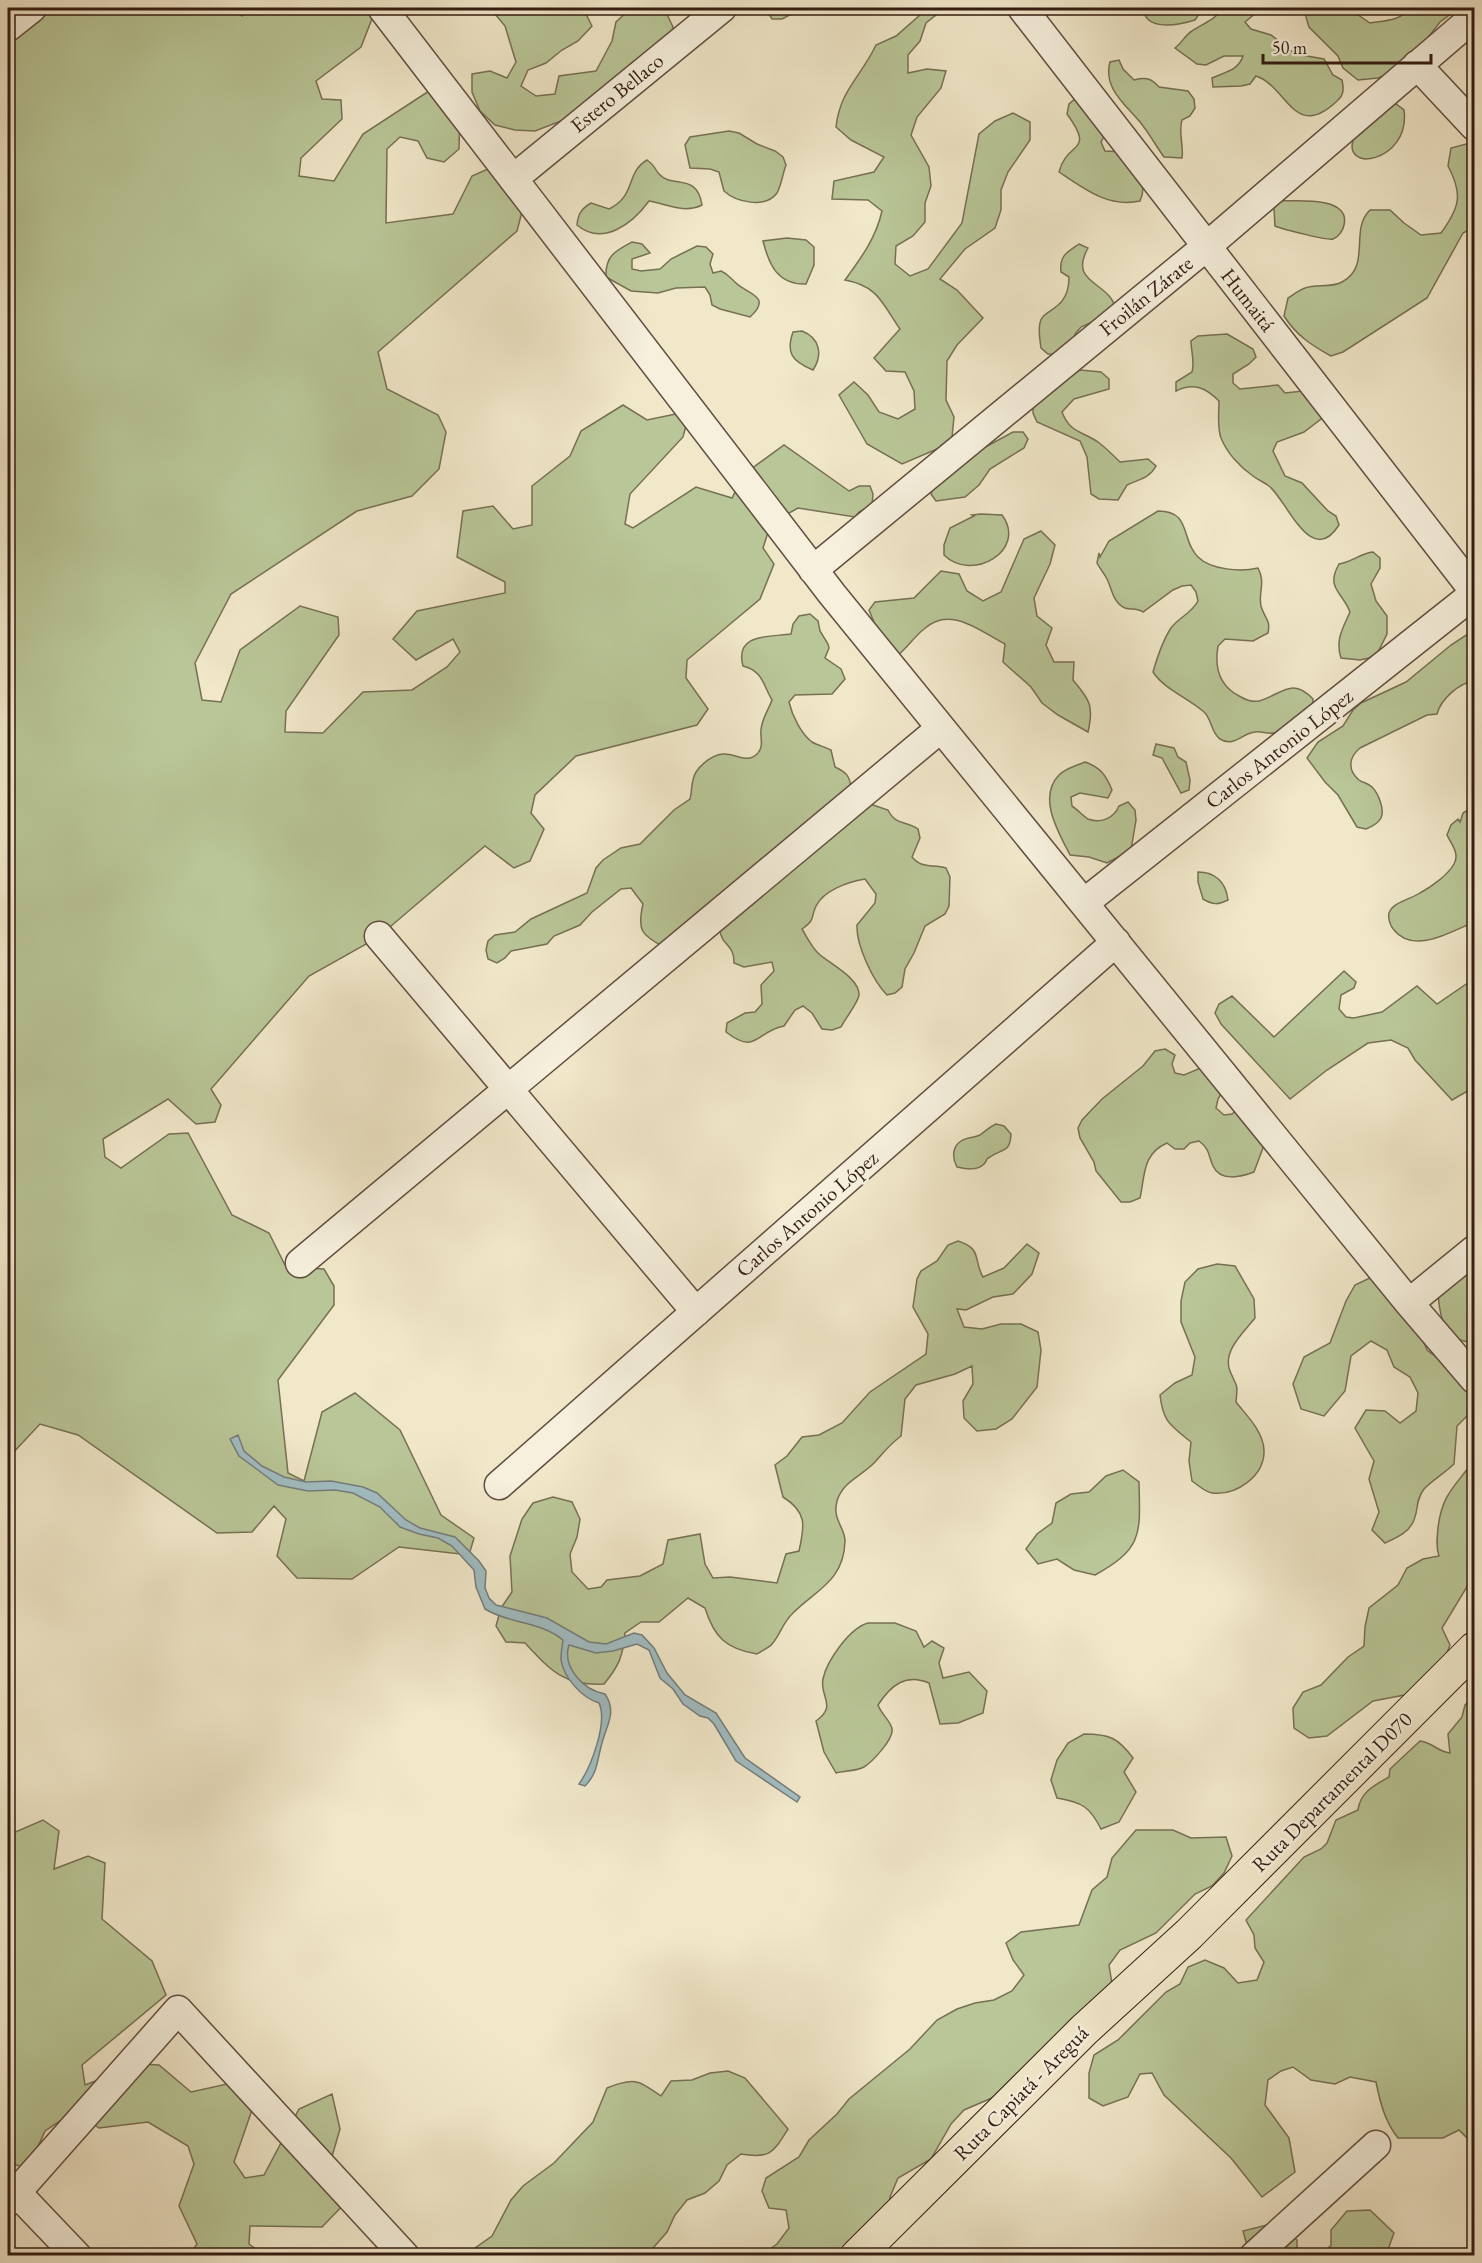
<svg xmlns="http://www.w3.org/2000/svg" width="1482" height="2263" font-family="'EB Garamond',serif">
  <rect width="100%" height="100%" fill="#f1e8ca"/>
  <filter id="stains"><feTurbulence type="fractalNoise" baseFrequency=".00333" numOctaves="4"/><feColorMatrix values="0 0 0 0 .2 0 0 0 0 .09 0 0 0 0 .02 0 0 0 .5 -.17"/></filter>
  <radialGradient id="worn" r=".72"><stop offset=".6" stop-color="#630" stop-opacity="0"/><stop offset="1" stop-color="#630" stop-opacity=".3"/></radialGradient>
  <path fill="#b9c697" stroke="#767054" stroke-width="1.5" d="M34 8H228L242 16 255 8H373L375 11 361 47 316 81 322 99 341 100 342 119 301 158 299 176 334 181 363 134 429 91 460 111 459 149 444 162 427 158 418 141 400 137 387 149 386 223 453 214 472 176 492 167 528 188 517 231 378 352 387 389 438 415 446 432 439 469 412 496 357 511 231 594 195 663 202 700 221 702 240 650 300 606 338 617 339 635 286 711 285 732 323 733 363 692 412 690 447 667 460 652 453 639 416 660 393 639 417 611 505 593V582L457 557 463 511 493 506 513 529 532 525V486L570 456 581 431 623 405 647 420 690 411 683 437 630 494 625 524 633 528 696 487 732 498 744 474 784 445 849 491 859 486H870L873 494 872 505 859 512 855 517 798 508 771 523 763 548 774 564 760 599 687 660 686 678 708 709 697 725 576 756 535 795 531 813 544 829 530 861 514 868 485 846 377 938 309 976 211 1089 221 1105 215 1122 196 1124 168 1099 103 1139 105 1157 121 1168 169 1134 188 1133 232 1215 269 1233 286 1267 324 1269 334 1286V1305L278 1380 288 1473 304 1481 322 1412 355 1393 400 1430 441 1515 474 1538 469 1555 399 1547 352 1579 297 1578 277 1556 286 1519 274 1506 252 1532 217 1533 78 1435 40 1424 8 1458V29Z
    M490 8H579L584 10 592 26 578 41 562 50 546 63 528 70 521 86 536 96 555 94 559 76 596 71 612 41 616 22 629 10V8H664L673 27 667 45 592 109 535 131 515 130 495 125 480 111 472 92V74L490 71 507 78 516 62 505 26Z
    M765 8H799V10L782 19H772Z
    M928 8H945L926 23 920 41 908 55V73L927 69 946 71 941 88 917 117 911 135 929 167 931 186 925 203V222L913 236 896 246 895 264 910 276 928 269 962 223 979 134 995 121 1013 113 1030 122V140L1008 172 1001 190V210L995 228 965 249 940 279 957 290 983 318 957 345 947 361 946 400 954 417 952 437 937 449 902 464 867 444 839 395 854 382 868 395 879 412 898 419 915 409 914 391 905 372 886 371 874 358 900 329C882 303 878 286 845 280 861 258 876 238 882 211L868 200 832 199 834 181 874 172 884 157 851 140 836 127C840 90 861 77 876 45L896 36Z
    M1143 8H1203L1195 20C1179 25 1145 32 1143 8Z
    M1223 8H1262L1245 22 1251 29 1271 35 1295 54 1324 59 1333 75 1342 80C1344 89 1344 95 1337 101 1294 142 1287 86 1256 76L1250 84 1241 86 1213 87 1212 78C1225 72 1238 71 1243 56H1224L1206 65 1197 64 1175 48C1183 42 1185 35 1192 31 1204 23 1215 20 1223 8Z
    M1307 8H1348L1370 23C1382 21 1403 21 1408 8H1459L1440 22 1423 44 1406 55 1395 71 1378 78 1358 80 1343 68 1338 56 1309 27 1306 17Z
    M1119 60 1123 69 1134 80C1146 77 1151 78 1159 87L1188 91 1194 99 1195 108 1190 116 1182 120C1178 133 1184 145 1182 158L1164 157C1156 146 1149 133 1140 122 1125 104 1103 88 1110 62Z
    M1076 98 1110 126 1101 142 1105 151 1124 152C1135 167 1149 182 1140 201 1109 208 1084 189 1059 172 1067 140 1096 154 1067 114L1069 104Z
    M1376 103 1396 104 1404 110C1411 163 1337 175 1355 135 1360 124 1369 113 1376 103Z
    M729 131 739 133 757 144 775 151 783 157 786 165C783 173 781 186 777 193 765 209 736 202 724 191L719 172 710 169 690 168 685 145 690 137Z
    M1470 143 1474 147V227L1463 233 1427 298 1343 352 1331 356C1311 345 1296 335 1284 316L1288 298C1293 295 1299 290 1305 288 1316 284 1332 288 1342 282 1372 266 1349 230 1370 210H1390L1404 223 1421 235 1441 233C1460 207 1463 194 1448 166L1451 148Z
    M647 160C656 166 653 167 659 174 672 189 697 172 702 205 684 214 667 204 649 201 633 223 603 247 577 225 578 214 581 209 591 203L609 209C637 195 625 173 647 160Z
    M1279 201C1296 201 1351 196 1344 225 1343 230 1339 237 1333 239 1329 241 1282 229 1275 226L1274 208Z
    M787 238 806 240 814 247V265L806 284C778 285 769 265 763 241Z
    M632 242 642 244 650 253 632 259V269L641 271 660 269 671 259 697 246 706 247 713 254 710 264 713 273 721 271C728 274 730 278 736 283 747 294 773 296 750 317L720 309 712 305 710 295 705 287 676 288 658 293 631 291 606 277C605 256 615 251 632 242Z
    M1079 244 1088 248C1067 285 1112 281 1116 311L1081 327 1075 334 1074 343 1058 355 1048 354 1041 348C1040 340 1038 331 1040 323 1042 308 1069 312 1069 277L1061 272C1059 256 1067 252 1079 244Z
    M802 331C820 338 823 355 813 370 791 361 786 352 793 332Z
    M1227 334 1253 349 1256 357 1249 364 1233 374V383L1240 389 1278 385 1285 393 1303 391 1329 413 1304 432 1277 442 1273 451 1285 476 1302 483 1328 511 1336 516 1339 525C1311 569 1287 500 1269 486 1264 482 1258 480 1253 476 1240 467 1227 453 1221 438 1217 427 1219 413 1219 401 1206 388 1194 382 1176 391V382L1192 372C1195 361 1191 352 1191 341L1198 336Z
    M1080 370 1101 372 1109 379V389L1074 399 1062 412C1070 433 1082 431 1098 442 1106 448 1113 455 1120 462L1148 459 1156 466C1149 479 1139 479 1127 485L1118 500 1099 499 1091 494 1087 457 1080 441 1037 422 1033 413V404L1072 374Z
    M1013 432H1023L1028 439 1024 448 990 469 979 485 965 497 936 501 931 494 934 485 978 451Z
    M1158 511C1192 511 1180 539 1198 557 1211 570 1241 572 1258 568 1266 583 1258 592 1261 606 1264 618 1271 619 1268 633L1253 641 1225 639 1218 646C1214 669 1220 687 1241 697 1246 700 1253 702 1259 701 1281 695 1292 676 1313 699 1313 702 1313 705 1311 708 1307 716 1282 733 1273 733 1267 734 1261 731 1255 732 1242 733 1234 748 1220 739 1211 733 1212 719 1204 712 1188 698 1164 689 1153 672 1157 658 1163 640 1171 628 1179 617 1191 614 1198 601L1196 592 1191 585 1182 586 1173 590 1143 612C1137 608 1131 610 1125 608 1113 603 1112 589 1107 579 1104 573 1100 569 1097 563L1099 553 1100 557 1109 541Z
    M981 514 1002 515C1028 550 972 583 944 555V545L950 528 974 516 972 515Z
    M1041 531 1055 545 1050 564 1034 598 1037 616 1052 628 1046 645 1054 662H1074L1073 680C1090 700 1094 706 1088 732L1058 715 1042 703 1031 687 1003 662 1005 644C980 631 950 605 924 629 914 637 907 648 897 656L883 644 869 610 875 602 914 598 941 571 959 574 967 591 983 601 1001 592 1024 539Z
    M1373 552 1380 558V568L1371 584 1376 601 1387 616V634L1378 652 1369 658 1360 660 1341 658C1335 640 1343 628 1350 612 1343 592 1325 589 1339 564 1352 562 1361 553 1373 552Z
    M810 614 818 621 820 631 828 644 829 648 825 658 841 669 845 679 832 694 795 695 789 702C792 715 801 734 812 742 817 745 825 747 831 750L835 767C846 772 850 776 851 788L870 804 888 810C896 826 905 820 918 829L920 838 912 857C922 869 932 864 946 868L950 877 949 906 945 914 925 926 914 953 905 969 902 987 895 993 887 995C873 981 856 945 857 925L875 903 876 894 865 879C848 882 824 890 816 906 810 919 816 919 802 929 807 937 811 946 818 953 828 963 860 978 859 995 859 1001 845 1019 841 1027L832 1030 822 1029 812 1013 803 1006 795 1010 784 1026C756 1031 757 1056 726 1032L727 1023 745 1013 755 1012 762 1004 761 985 774 971 772 962 744 967 734 963C734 952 731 949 724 941 721 937 719 928 716 922L664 947C641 935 637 930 643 904L631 888 621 889 592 912 580 925 554 936 547 944 511 951 505 958 497 963 488 959 486 950 488 941 495 935 515 932 531 919 587 893 596 868 603 860 621 848 640 844 674 810 690 799C692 792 691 787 693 780 695 768 711 755 723 754 736 753 747 765 758 753 764 746 760 738 761 730 762 718 768 711 772 700 763 685 763 671 743 666 734 633 770 637 791 634L793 624 799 616Z
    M1474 630V681C1459 683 1441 699 1437 714L1427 715 1360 748C1349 757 1347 770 1359 780 1363 783 1368 783 1372 787 1378 793 1385 809 1381 818 1378 824 1371 827 1366 829L1357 827 1338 795 1325 782 1307 758 1318 742 1343 726 1353 710 1361 703 1406 682 1451 645Z
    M1156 744 1174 748 1178 757 1186 762 1190 780 1189 790 1181 793 1162 758 1153 755Z
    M1085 762C1100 767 1106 775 1112 790L1108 798 1080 793 1071 797 1072 806C1077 809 1083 816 1088 819 1101 824 1114 818 1119 806L1128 802 1135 810 1136 820 1131 850 1107 863 1089 857 1070 855C1059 833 1037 798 1059 775 1066 768 1076 766 1085 762Z
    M1474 806V922C1452 931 1414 955 1394 930 1390 926 1388 918 1389 913 1393 902 1411 899 1420 893 1431 887 1448 875 1454 864 1460 853 1451 844 1447 835L1451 825 1458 819 1460 822 1463 813Z
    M1198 872C1215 872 1226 882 1228 900 1218 905 1213 905 1203 899L1198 882Z
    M1474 968V1092L1471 1089 1452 1100 1415 1060 1408 1048 1391 1040 1368 1043 1327 1070 1290 1099 1221 1024 1215 1013 1219 1004 1232 996 1274 1037 1344 971 1356 982 1354 988 1341 995 1339 1009 1346 1017 1354 1018 1382 1012 1417 986 1437 1004 1472 980 1468 971Z
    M1165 1049 1175 1055 1172 1064 1175 1073 1184 1075 1203 1067 1228 1082 1218 1099 1216 1108 1224 1115 1232 1114 1239 1108 1264 1145 1254 1172C1241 1177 1220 1182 1213 1166 1208 1155 1210 1149 1199 1141L1190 1143 1184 1149H1175L1167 1143C1142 1154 1145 1176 1140 1198L1130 1202H1121L1096 1171 1094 1162 1080 1138 1078 1128 1082 1120 1102 1099 1143 1066 1155 1051Z
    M996 1124 1004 1126 1011 1134C1010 1153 1003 1148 990 1157 984 1160 989 1159 984 1164 977 1171 966 1169 957 1167 952 1158 952 1147 961 1141 966 1137 974 1138 980 1135 986 1131 989 1127 996 1124Z
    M958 1241C983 1249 973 1260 983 1277L1004 1268 1027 1244 1039 1253 1032 1274 1013 1294 993 1297 966 1310 957 1309 964 1327 982 1329 1001 1324H1021L1038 1332 1041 1350 1037 1387 1012 1419 996 1429 977 1431 964 1418 963 1401 973 1384 972 1366 955 1374 916 1385 905 1399 901 1436C889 1445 885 1451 875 1462 862 1476 843 1481 837 1501 832 1520 845 1527 845 1541 844 1581 816 1590 793 1613 783 1622 780 1635 772 1644 769 1648 761 1651 757 1654 726 1649 714 1637 705 1608L688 1598 659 1622H641L625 1633C623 1656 619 1666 604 1684 564 1686 550 1670 525 1643L506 1642 496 1626 501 1608 512 1592 510 1556 522 1519 533 1503 553 1497 572 1502 580 1519 577 1537 570 1554 572 1572 588 1589 601 1587 607 1580 640 1576 663 1564 668 1540 700 1534 705 1564 713 1578 730 1577 777 1583 786 1554 799 1551C805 1525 807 1512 783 1497L775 1465 787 1456 802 1437 819 1435 842 1423 870 1392 926 1354 928 1334 913 1307 917 1279 921 1271 937 1261 948 1245Z
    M1474 1260V1343C1444 1340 1440 1320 1438 1294Z
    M1217 1264 1235 1266 1254 1299 1255 1318C1244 1332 1222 1351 1230 1371 1237 1388 1238 1382 1236 1402 1247 1416 1263 1431 1264 1450 1265 1476 1236 1496 1212 1493 1205 1492 1198 1485 1192 1481L1189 1461 1191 1442C1170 1425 1163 1422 1160 1395L1175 1383 1192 1375 1195 1357 1181 1322V1301L1185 1282 1198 1269Z
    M1372 1277 1413 1316 1427 1350 1460 1375 1470 1393V1413L1457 1426 1454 1464C1446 1472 1430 1482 1424 1489 1415 1501 1419 1508 1414 1520 1409 1533 1396 1538 1385 1543L1372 1530 1379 1512 1369 1479 1374 1461 1355 1428 1366 1410 1385 1411 1400 1423 1416 1411 1418 1393 1410 1377 1394 1367 1387 1350 1371 1341 1351 1356 1345 1391 1324 1416 1301 1409 1293 1384 1304 1357 1330 1343 1346 1301 1355 1285Z
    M1474 1460V1565H1468L1471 1580 1442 1628 1450 1645 1438 1677 1426 1691 1373 1701 1327 1736 1309 1738 1294 1728 1293 1708 1303 1692 1321 1685 1348 1657 1364 1646 1365 1627 1369 1608 1398 1585 1407 1568 1423 1559 1439 1556C1436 1547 1437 1538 1438 1528 1442 1493 1456 1486 1474 1460Z
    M1123 1470 1139 1482C1140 1533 1144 1548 1095 1575L1074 1570 1057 1559 1038 1564 1026 1549 1037 1534 1052 1523 1056 1503 1071 1494 1089 1492 1106 1476Z
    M868 1623H895L916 1631 924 1647 932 1641 944 1648 939 1663 943 1678 969 1672 987 1691 983 1713 958 1723 940 1724 929 1683C906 1673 891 1685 878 1705 881 1714 891 1721 892 1729 894 1739 872 1762 864 1767 857 1771 844 1771 836 1773L824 1752 816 1721C838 1705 819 1697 823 1679 827 1660 850 1628 868 1623Z
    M1474 1697V2145L1459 2130 1443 2138H1398C1385 2122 1380 2102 1376 2082L1350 2077 1335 2084 1311 2080 1293 2067 1281 2071 1268 2080 1265 2105 1289 2138 1295 2172 1262 2197 1231 2158 1164 2095 1152 2073 1140 2074 1128 2097 1103 2106 1089 2098V2073L1094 2055 1118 2040 1166 1992 1180 1984 1188 1967 1205 1960 1224 1968 1238 1983 1257 1980 1264 1962 1255 1948 1254 1935 1246 1920 1304 1857 1321 1849 1327 1843 1336 1820 1358 1810C1360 1792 1375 1785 1389 1777L1390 1769 1420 1741C1434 1743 1436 1751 1450 1753L1448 1734 1462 1717 1465 1705Z
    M1084 1734C1110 1734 1118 1738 1133 1758L1124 1772 1136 1792 1119 1822 1101 1829C1090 1807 1082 1802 1057 1798L1051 1780 1057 1760 1068 1743Z
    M8 1813 11 1834 43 1820 59 1831 54 1869 88 1856 105 1863 102 1919 152 1961 166 1995 82 2065 85 2085 140 2064 159 2065 191 2092 227 2084 252 2110 234 2162 245 2178 264 2175 299 2109 332 2094 340 2129 329 2167 349 2199 322 2227 250 2226 249 2244 264 2255H189L197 2244 179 2206 194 2164 188 2146 148 2122 99 2128 75 2111 45 2131 29 2167 8 2164Z
    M1136 1830H1173L1191 1838 1226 1837 1232 1856 1224 1873 1212 1886 1195 1894 1156 1933 1120 1950 1109 1965 1112 1984 1015 2088 964 2110 951 2124 931 2159 898 2178 890 2197 889 2215 861 2244 826 2255 760 2256 777 2244 789 2228 786 2210 769 2208 762 2191 766 2178 799 2157 809 2140 837 2114 849 2099 910 2049 937 2020 957 2009 975 2003 994 2000 1012 1991 1024 1975 1013 1960 1006 1943 1021 1932 1079 1925 1092 1890 1107 1877 1112 1858Z
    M728 2071 745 2078 788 2129C773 2153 770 2159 741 2154L727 2165 719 2181 705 2193 687 2200 675 2215 667 2232 647 2255H465L492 2236 511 2200 523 2186 554 2163 593 2122 607 2088C634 2077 638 2080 661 2096L671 2081 692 2080 710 2073Z
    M1370 2210 1394 2233 1386 2255H1323L1331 2245V2230L1347 2211Z
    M1279 2222 1297 2240V2255L1237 2256 1248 2249 1243 2231Z"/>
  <path fill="#a1bdc2" stroke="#757c7c" stroke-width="1.5" d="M238 1435 244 1451 262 1466 284 1477 306 1482 331 1481 363 1487 377 1493 406 1520 420 1528 455 1537 479 1561 486 1571 485 1588 489 1598 496 1605 547 1618 589 1642 606 1644 634 1633 642 1635 654 1648 667 1673 685 1695 716 1713 745 1758 800 1797 797 1802 736 1761 714 1724 708 1718 700 1716 683 1704 673 1689 660 1678 649 1650 637 1644 613 1651 596 1653 569 1645C562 1667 583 1690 605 1694 617 1712 607 1724 602 1743 597 1760 598 1773 585 1786L579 1784C591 1767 608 1723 599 1703 582 1698 564 1678 561 1660 561 1653 562 1646 563 1640 540 1621 509 1624 485 1609L476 1587 474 1570 452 1546 438 1538 419 1534 400 1527 380 1507 353 1493 335 1490 308 1491 278 1485 239 1456 230 1439Z"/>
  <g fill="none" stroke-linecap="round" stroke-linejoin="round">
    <defs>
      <path id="minor" d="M382 8 832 594 1409 1303 1474 1379
        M1022 8 1474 591
        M8 27 32 8
        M1417 65 1474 126
        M513 179 722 8
        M813 570 1207 246 1474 17
        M1084 903 1474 594
        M379 936 696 1312
        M300 1263 941 728
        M1409 1303 1474 1250
        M499 1485 1116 942
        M16 2192 77 2256
        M8 2202 178 2010 405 2256
        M1254 2256 1376 2145"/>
      <path id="major" d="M857 2256 1084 2030 1189 1934 1474 1649"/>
    </defs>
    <use href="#minor" stroke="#624e40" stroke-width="31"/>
    <use href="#major" stroke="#331b12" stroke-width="35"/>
    <use href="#minor" stroke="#f6f0dd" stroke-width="28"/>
    <use href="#major" stroke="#f1e8ca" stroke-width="33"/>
  </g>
  <g text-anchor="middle" stroke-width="5" stroke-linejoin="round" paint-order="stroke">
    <g font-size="21" fill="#331b12" stroke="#f6f0dd">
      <text transform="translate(617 93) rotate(-39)" y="7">Estero Bellaco</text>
      <text transform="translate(1146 296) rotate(-39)" y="7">Froilán Zárate</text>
      <text transform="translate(1248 300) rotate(52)" y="7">Humaitá</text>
      <text transform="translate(1279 749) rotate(-38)" y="7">Carlos Antonio López</text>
      <text transform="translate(807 1214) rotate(-41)" y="7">Carlos Antonio López</text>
      <text transform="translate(1332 1792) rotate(-45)" y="7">Ruta Departamental D070</text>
      <text transform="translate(1021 2093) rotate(-45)" y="7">Ruta Capiatá - Areguá</text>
    </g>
  </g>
  <rect width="1482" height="2263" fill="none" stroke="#f1e8ca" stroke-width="30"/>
  <rect x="9" y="9" width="1464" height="2245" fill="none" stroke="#331b12" stroke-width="3"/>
  <rect x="15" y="15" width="1452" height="2233" fill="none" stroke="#331b12" stroke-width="1.5"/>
  <path d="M1263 54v9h168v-9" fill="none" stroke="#331b12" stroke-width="3"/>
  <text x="1272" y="54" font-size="18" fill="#331b12" stroke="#f6f0dd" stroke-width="4.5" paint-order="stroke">50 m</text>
  <rect width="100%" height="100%" filter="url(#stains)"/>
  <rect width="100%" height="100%" fill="url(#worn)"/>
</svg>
